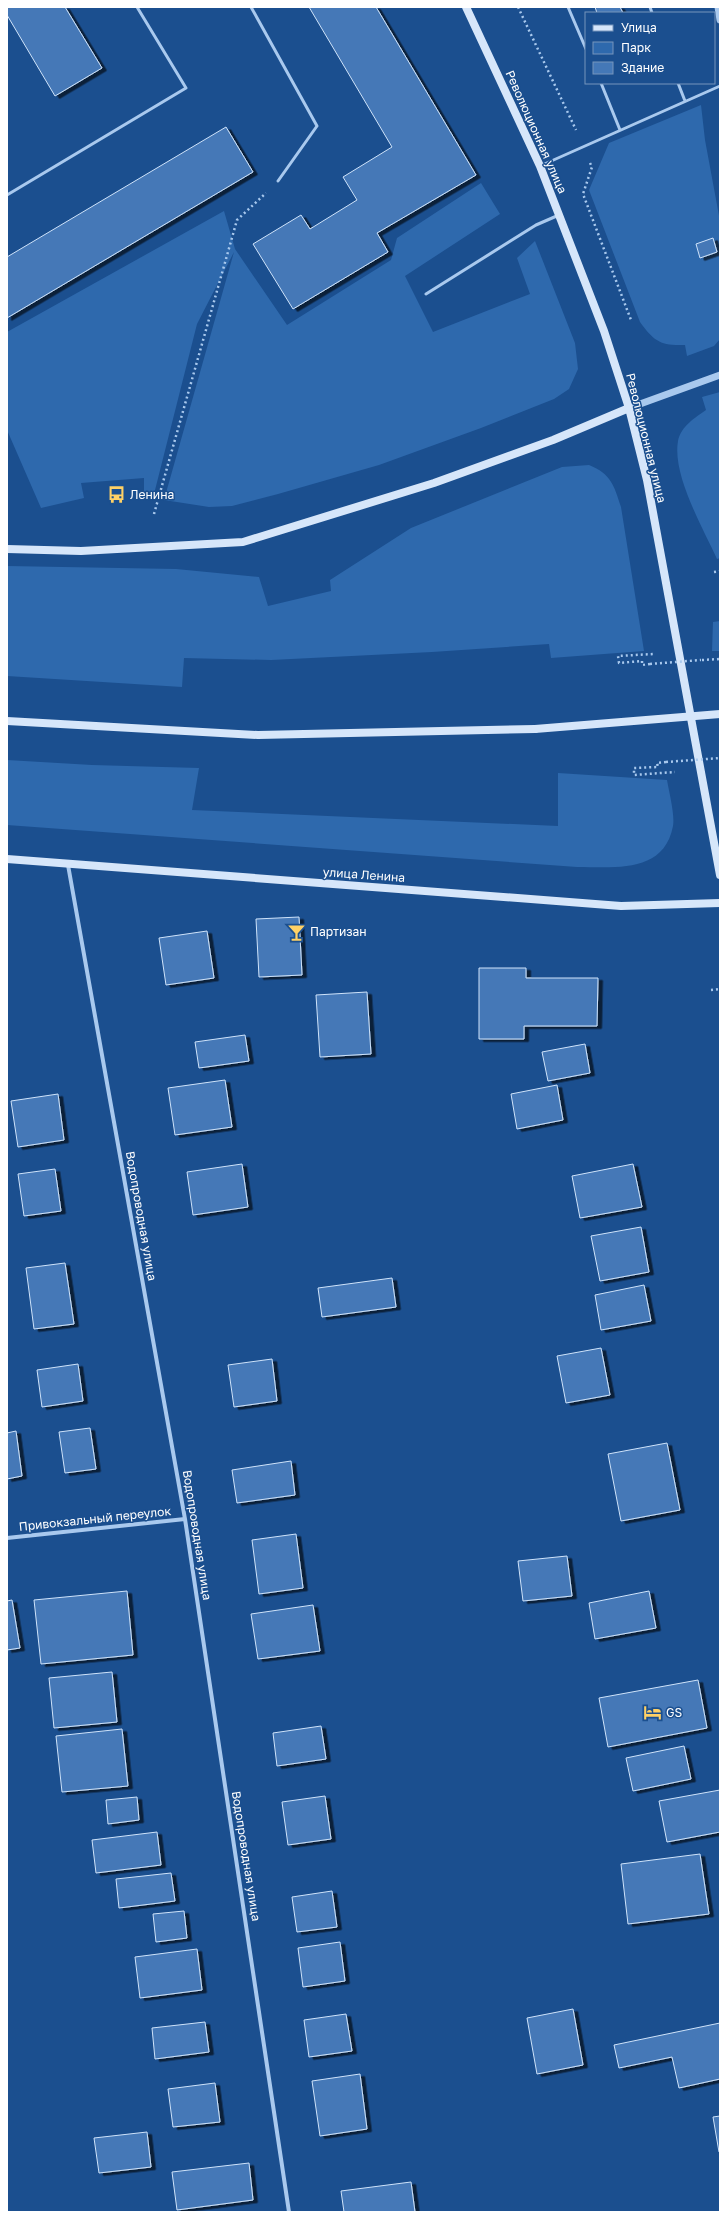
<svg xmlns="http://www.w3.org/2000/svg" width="727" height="2219" font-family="'Golos Text',sans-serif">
  <defs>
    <filter id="shadow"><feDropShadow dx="4.5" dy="2.5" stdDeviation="0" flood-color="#0009"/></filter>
  </defs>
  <rect width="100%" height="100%" fill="#1b4f8f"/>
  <path fill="#2e69ad" d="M701 105 705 140 720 221V339L714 346 687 356 685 345C660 346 654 341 640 322L589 190 609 143Z
    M481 183 500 214 405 276 433 332 530 294 517 258 535 241 575 343 578 369 569 389 554 399 481 428 379 465 278 494 232 506 209 507 164 500 234 252 197 324 153 498 144 494V478L81 483 84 498 41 508 7 430V332L224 211 235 249 287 325 391 260 397 238Z
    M720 392V558L717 559C703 528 672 475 678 441 681 426 695 418 706 410L702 397Z
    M589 465C611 474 614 485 621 507L644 651 551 658 549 644 432 652 271 660 184 658 182 687 7 676V566L176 569 259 577 268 606 331 591 330 580 411 528 562 467Z
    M720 621V651H712L713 622Z
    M7 760 92 765 199 768 192 810 558 826V773L667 780C669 792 675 815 673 826 664 874 614 867 577 867L7 825Z"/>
  <path fill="#4478b7" stroke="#cfe3fa" filter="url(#shadow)" d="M7 7H65L102 68 55 96 7 15Z
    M309 7H376L476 175 377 233 388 252 293 309 253 244 301 215 310 229 357 200 343 177 392 147Z
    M595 7H620L623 13H597Z
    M226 127 253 172 7 318V257Z
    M713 238 717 252 700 258 696 244Z
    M299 917 302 975 259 977 256 919Z
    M207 931 214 978 166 985 159 938Z
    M479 968H526V978H598L597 1026H524V1039H479Z
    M367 992 371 1054 320 1057 316 995Z
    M245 1035 249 1061 199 1068 195 1042Z
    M585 1044 590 1073 548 1081 542 1052Z
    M225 1080 232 1127 175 1135 168 1088Z
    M557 1085 563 1120 517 1129 511 1094Z
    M58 1094 64 1140 18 1147 11 1101Z
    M242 1164 248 1207 193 1215 187 1172Z
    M633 1164 642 1207 580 1218 572 1176Z
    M55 1169 61 1211 24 1216 18 1174Z
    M641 1227 649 1272 600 1281 591 1236Z
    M65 1263 74 1324 34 1329 26 1268Z
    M392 1278 396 1307 322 1317 318 1288Z
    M644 1285 651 1321 601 1330 595 1295Z
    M601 1348 610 1395 566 1403 557 1356Z
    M272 1359 277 1401 234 1407 228 1365Z
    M78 1364 83 1401 42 1407 37 1370Z
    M90 1428 96 1469 65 1473 59 1432Z
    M16 1431 22 1476 7 1479V1433Z
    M667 1443 680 1510 621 1521 608 1454Z
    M291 1461 295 1495 237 1503 232 1470Z
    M296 1534 303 1588 259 1594 252 1540Z
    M567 1556 572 1596 523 1601 518 1561Z
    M127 1591 133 1655 41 1664 34 1600Z
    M649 1591 656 1628 595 1639 589 1603Z
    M12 1600 20 1648 7 1650V1601Z
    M313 1605 320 1651 258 1659 251 1614Z
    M112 1672 117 1722 54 1728 49 1678Z
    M698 1680 707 1728 608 1747 599 1698Z
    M321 1726 326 1759 277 1766 273 1733Z
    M122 1729 128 1786 62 1792 56 1736Z
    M684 1746 691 1779 633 1791 626 1758Z
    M720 1790V1832L667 1842 659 1801Z
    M325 1796 331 1839 288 1845 282 1802Z
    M137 1797 139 1820 108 1824 106 1800Z
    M157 1832 161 1865 96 1873 92 1840Z
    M700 1854 709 1914 628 1924 621 1864Z
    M171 1873 175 1901 119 1908 116 1879Z
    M332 1891 337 1927 297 1932 292 1897Z
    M184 1911 187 1938 156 1942 153 1914Z
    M340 1942 345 1981 303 1987 298 1948Z
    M197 1949 202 1990 140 1998 135 1957Z
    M573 2009 583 2065 537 2074 527 2018Z
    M346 2014 352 2051 309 2057 304 2020Z
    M205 2022 209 2052 155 2059 152 2028Z
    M720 2023V2079L679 2088 672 2057 619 2068 614 2045Z
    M360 2074 367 2129 320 2136 312 2081Z
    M215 2083 220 2122 173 2127 168 2089Z
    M720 2116V2152H719L713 2117Z
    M147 2132 151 2167 99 2173 94 2138Z
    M249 2163 253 2200 177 2210 172 2172Z
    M411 2182 415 2212H344L341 2191Z"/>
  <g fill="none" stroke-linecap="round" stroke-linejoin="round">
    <path stroke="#a9c9ee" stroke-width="2.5" stroke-dasharray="2 3" stroke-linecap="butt" d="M518 7 576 130
      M590 163 592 167 583 194 631 320
      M154 514 237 220 266 193
      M714 572 720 571
      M702 660 720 659
      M650 664 642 665V661L619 663 618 656 653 654
      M666 762 657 763 658 767 634 768V775L675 772
      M711 990 720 989"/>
    <path stroke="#a9c9ee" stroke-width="3" d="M251 7 317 126 278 181
      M568 7 586 49
      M650 7 652 13
      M601 83 620 130
      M678 83 685 101
      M540 166 720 86
      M7 195 186 88 137 7
      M426 294 536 225 559 215"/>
    <path stroke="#a9c9ee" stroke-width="4" d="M68 865 185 1519 289 2212
      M7 1538 185 1519"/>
    <path stroke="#a9c9ee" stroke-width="7" d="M718 7 720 20
      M629 408 720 375"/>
    <path stroke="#d6e6fa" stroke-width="8" d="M466 7 540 166 604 331 629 408 647 480 720 875
      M7 549 81 551 243 542 434 483 553 440 629 408
      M7 721 258 735 535 729
      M7 859 621 906 720 903"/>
    <path stroke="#a9c9ee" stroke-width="2.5" stroke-dasharray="2 3" stroke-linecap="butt" d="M650 664 701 660
      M666 762 720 758"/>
    <path stroke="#d6e6fa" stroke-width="8" d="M535 729 720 714"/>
  </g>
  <defs>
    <symbol id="bus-bare" viewBox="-9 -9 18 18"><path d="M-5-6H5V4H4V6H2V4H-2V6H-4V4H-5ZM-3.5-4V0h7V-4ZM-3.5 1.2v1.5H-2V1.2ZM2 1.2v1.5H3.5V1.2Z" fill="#ffd166" stroke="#1b4f8f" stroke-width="2.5" paint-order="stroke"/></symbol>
    <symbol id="bar-bare" viewBox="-9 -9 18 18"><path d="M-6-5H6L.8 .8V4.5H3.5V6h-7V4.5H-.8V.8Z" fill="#ffd166" stroke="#1b4f8f" stroke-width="2.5" paint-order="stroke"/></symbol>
    <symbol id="hotel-bare" viewBox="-9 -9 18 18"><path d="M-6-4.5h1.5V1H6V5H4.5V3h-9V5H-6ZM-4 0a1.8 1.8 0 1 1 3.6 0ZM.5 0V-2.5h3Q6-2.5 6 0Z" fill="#ffd166" stroke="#1b4f8f" stroke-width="2.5" paint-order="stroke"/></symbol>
  </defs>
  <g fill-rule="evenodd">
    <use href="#bus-bare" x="104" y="482" width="25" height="25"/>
    <use href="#bar-bare" x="284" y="920" width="25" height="25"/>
    <use href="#hotel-bare" x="640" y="1700" width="25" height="25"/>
  </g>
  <g text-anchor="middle" stroke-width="3" stroke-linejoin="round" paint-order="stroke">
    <g font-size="12" fill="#fff" stroke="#1b4f8f">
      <text transform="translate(536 132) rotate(66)" y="4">Революционная улица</text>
      <text transform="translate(646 438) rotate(76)" y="4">Революционная улица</text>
      <text transform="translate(364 875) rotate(4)" y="4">улица Ленина</text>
      <text transform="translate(141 1216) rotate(80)" y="4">Водопроводная улица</text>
      <text transform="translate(95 1519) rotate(-6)" y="4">Привокзальный переулок</text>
      <text transform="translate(197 1535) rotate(81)" y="4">Водопроводная улица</text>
      <text transform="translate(246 1856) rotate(81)" y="4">Водопроводная улица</text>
    </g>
    <g font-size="12" fill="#fff" stroke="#1b4f8f" text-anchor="start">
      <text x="130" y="499">Ленина</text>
      <text x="310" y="936">Партизан</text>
      <text x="666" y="1717">GS</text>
    </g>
  </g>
  <rect width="727" height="2219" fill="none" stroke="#ffffff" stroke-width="16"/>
  <rect x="585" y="12" width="130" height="72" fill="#1b4f8f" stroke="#7695bc"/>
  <rect x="593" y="25" width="20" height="6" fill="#d6e6fa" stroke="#7695bc"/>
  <text x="621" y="32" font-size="12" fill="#ffffff">Улица</text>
  <rect x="593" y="42" width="20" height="12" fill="#2e69ad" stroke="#7695bc"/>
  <text x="621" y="52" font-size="12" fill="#ffffff">Парк</text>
  <rect x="593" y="62" width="20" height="12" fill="#4478b7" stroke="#7695bc"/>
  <text x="621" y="72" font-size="12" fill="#ffffff">Здание</text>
</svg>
